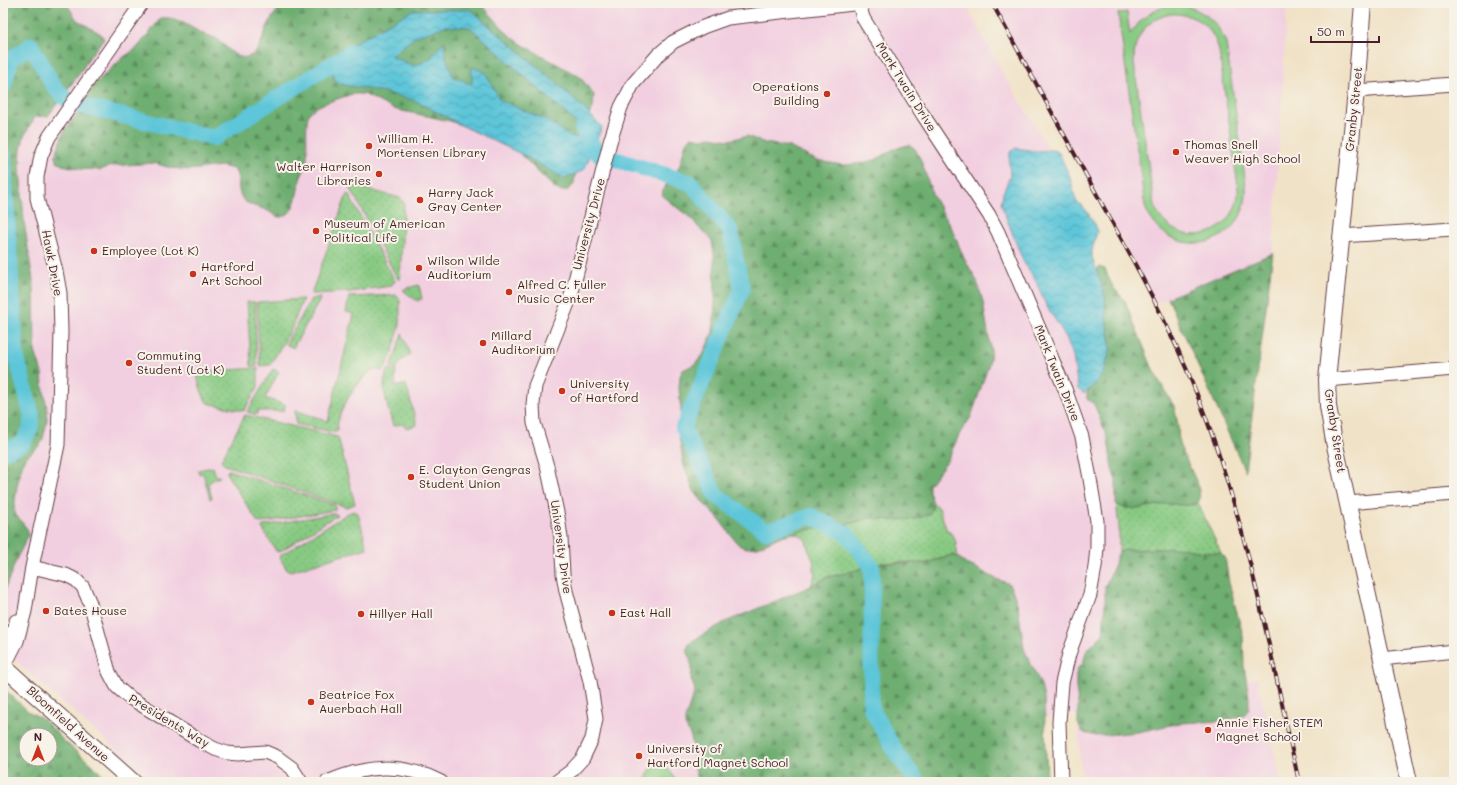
<svg xmlns="http://www.w3.org/2000/svg" width="1457" height="785" font-family="Mali,sans-serif">
  <defs>
    <pattern id="grass-dots" width="8" height="8" patternUnits="userSpaceOnUse"><rect width="8" height="8" fill="#88ca83"/><path d="M2 2h.1M6 6h.1" fill="none" stroke="#77ad71" stroke-width="1.8" stroke-linecap="round"/></pattern>
    <pattern id="forest-firs" width="22" height="20" patternUnits="userSpaceOnUse"><rect width="22" height="20" fill="#6eae71"/><path d="M5 1l3.5 6h-7zM16 11l3.5 6h-7z" fill="#5c8d5d"/></pattern>
    <pattern id="park-crowns" width="20" height="18" patternUnits="userSpaceOnUse"><rect width="20" height="18" fill="#88ca83"/><path d="M2 6a3 3 0 1 1 6 0M12 15a3 3 0 1 1 6 0" fill="none" stroke="#77ad71"/></pattern>
    <pattern id="water-waves" width="16" height="10" patternUnits="userSpaceOnUse"><rect width="16" height="10" fill="#5dc6d9"/><path d="M0 5q4-4 8 0t8 0" fill="none" stroke="#4fa0b0"/></pattern>
  </defs>
  <rect width="100%" height="100%" fill="#f7f3e8"/>
  <filter id="ink" filterUnits="userSpaceOnUse"><feTurbulence type="fractalNoise" baseFrequency=".025" numOctaves="2"/><feDisplacementMap in="SourceGraphic" scale="8" xChannelSelector="R" yChannelSelector="G"/><feConvolveMatrix kernelMatrix="1 2 1 2 8 2 1 2 1" color-interpolation-filters="sRGB"/></filter>
  <filter id="wash" filterUnits="userSpaceOnUse"><feTurbulence type="fractalNoise" baseFrequency=".012" numOctaves="4" result="noise"/><feDisplacementMap in="SourceGraphic" scale="16" xChannelSelector="R" yChannelSelector="G"/><feGaussianBlur stdDeviation="0.9" result="paint"/><feColorMatrix in="noise" values="0 0 0 0 0 0 0 0 0 0 0 0 0 0 0 0 0 1.4 0 .05"/><feComposite in="paint" operator="in"/></filter>
  <g filter="url(#wash)">
    <rect width="100%" height="100%" fill="#f0e2c6"/>
    <path fill="#f2cfe0" d="M66 3H965L1001 70 1050 151H1034L1016 148 1009 164 1010 176 1008 182 1005 187 1023 261 1036 281 1045 303 1067 339 1073 356 1078 389 1085 393H1087V399L1094 404 1108 439 1112 469 1116 481 1115 498 1119 525V552L1116 558 1115 564 1105 586V604L1103 634 1094 643 1089 647 1086 652 1083 664 1078 668 1077 674 1076 687 1078 714 1044 718V698L1024 649 1021 636V624L1008 583 996 579 974 567 968 565 958 557 922 564 903 562 883 563 871 565 846 573 828 577 811 586 723 623 694 640 688 655 692 667 691 679 695 690 685 719V725L691 737 692 743 697 782H153L3 650V594L17 558 28 536 21 519 16 515 14 509 17 486 23 462 26 457 40 445 43 439 47 421 42 373 35 351 34 339V287L24 221 20 166 21 150 24 136 34 119 36 117H45L82 70 90 56 104 39 101 34 77 20Z
      M992 3H1287L1273 253 1156 303Z
      M1257 679 1281 782H1082L1078 723 1080 728 1108 736 1138 732 1180 723 1222 721 1249 697 1246 680Z"/>
    <path fill="url(#grass-dots)" stroke="#697457" d="M351 185 400 198 404 203 400 280H399V278H397L350 187Z
      M347 194 349 195 395 281 391 286 350 292 311 294Z
      M419 285 422 299 417 301 404 291V289Z
      M396 295 400 300V325L392 354 383 371 374 370 371 371C356 383 337 411 337 431L332 432 296 424 295 410 328 421 354 314 346 312 349 297Z
      M321 298 293 348 286 344 311 299Z
      M303 299 290 332 270 365 260 366 257 302Z
      M247 302H255L257 366H251Z
      M402 333 410 354 401 361 396 369 390 366 395 356Z
      M258 368V387L244 411 207 403C202 394 198 384 197 372Z
      M273 369 279 372 265 398 286 405 283 411H258L256 415 247 412Z
      M389 369 396 371 395 378 396 387 406 384 417 425 407 428 402 424 393 426C389 411 378 382 389 369Z
      M245 415 338 437 355 504 346 507 225 465 221 460Z
      M228 470 335 505V510L260 523 257 521 228 476 227 473Z
      M933 503 939 508 946 528 954 537 956 543 958 557 952 555 922 564 903 562 884 563 846 573 828 577 811 586 815 575 813 560 808 549 806 540 801 536 794 533 816 528H834L869 518 893 520 932 509Z
      M1198 503 1221 553 1204 552 1180 548 1125 550 1119 552V525L1116 504C1131 514 1153 504 1169 504 1179 504 1189 507 1198 503Z
      M354 511 358 513 367 548 291 571 287 570 280 558 281 555 348 513Z
      M335 513 337 515 279 552 276 551 262 528 263 526Z"/>
    <path fill="url(#forest-firs)" stroke="#5c664e" fill-rule="evenodd" d="M3 3H66L77 20 101 34 104 39 90 56 82 70 48 116 36 117 34 119 24 136 21 150 20 166 24 221 34 287 35 351 42 373 43 385 47 409V421L43 439 40 445 26 457 23 462 17 486 14 509 16 515 28 530V536L17 558 3 594Z
      M284 3H480L509 35 523 45 580 77 594 95 593 108 584 124 574 183C569 192 563 193 554 188L518 152 490 136 450 121 393 109 364 94H352C342 98 317 104 310 112 304 120 308 149 307 160 307 167 302 173 300 180 297 191 296 214 282 217 275 218 272 212 266 210 258 206 247 206 242 198 236 189 241 179 234 169L221 166 189 170 171 168 154 163 111 166 100 170 81 169 62 165 57 162 55 157 63 133 78 113 94 85 121 59 137 48 161 18C178 16 185 25 200 32 205 35 211 36 217 39 226 45 235 60 247 57 261 54 262 36 268 25 272 17 277 10 284 3Z
      M747 136 765 143 789 147 818 161 843 165 856 164 875 160 892 150 904 146 910 145 915 149 921 160 933 196 952 229 964 258 977 281 983 302 991 351 989 364 971 417 960 433 947 461 929 485V491L933 503 932 509 929 514 917 519 893 520 869 518 834 528H816L781 536 758 547 746 548 740 546 736 542 718 518 705 505 694 491 684 466 678 430 681 412 679 388 680 376 683 370 695 364 703 355 713 332 715 302 714 254 712 241 708 236 699 228 692 219 662 196 663 190 666 185 671 182 680 165 686 142 691 137 703 139 710 137 729 140Z
      M1273 253 1245 471 1168 298Z
      M1099 267 1105 269 1113 287 1125 301 1154 372 1174 406 1178 425 1179 444 1198 485 1200 498 1198 503C1189 507 1179 504 1169 504 1153 504 1131 514 1116 504V481L1112 469 1108 439 1094 404 1087 399V393L1103 373 1110 350V338L1106 320 1105 296 1097 273V269Z
      M1180 548 1204 552 1221 553 1225 557 1229 583 1243 635 1244 666 1249 697V709L1245 714 1239 717 1222 721 1180 723 1138 732 1096 736 1084 733 1080 728 1078 723V704L1076 687V674L1078 668 1083 664 1086 652 1089 647 1094 643 1103 634 1105 604V586L1115 564 1116 558 1119 552 1125 550Z
      M952 555 958 557 968 565 974 567 996 579 1008 583 1012 589 1018 606 1024 649 1041 685 1044 698 1047 782H697L692 743 691 737 685 725V719L695 690 691 679 692 667 687 649 689 644 694 640 723 623 811 586 828 577 846 573 871 565 884 563H928Z
      M3 688 28 711 44 720 65 742 90 763 110 782H3ZM26 735H50V759H26Z"/>
    <path fill="url(#park-crowns)" stroke="#697457" d="M660 765C668 766 674 775 676 782H647C646 772 651 767 660 765Z"/>
    <path fill="#88ca83" stroke="#697457" fill-rule="evenodd" d="M1178 5C1202 8 1218 21 1226 43L1246 185C1250 249 1168 266 1145 207L1118 13 1127 12 1130 34C1142 16 1157 6 1178 5ZM1171 14C1195 13 1214 27 1219 51L1238 187C1240 239 1173 254 1154 205L1134 63C1133 38 1146 19 1171 14Z
      M213 467 216 476H219L220 477 214 479 208 484 212 498 210 499 203 473 199 474 198 470Z"/>
    <path fill="url(#water-waves)" stroke="#547282" fill-rule="evenodd" d="M413 10H471L570 95 602 127 584 170 565 179 527 157 467 128 416 101 384 92 339 84 334 78 331 56ZM445 26 470 27 582 128 577 138 566 134 550 122 500 100 485 72 472 67V84L453 77 446 57 444 41 431 58 415 66 391 56 415 37Z
      M1016 148 1034 151 1054 150 1059 153 1070 177 1076 201 1086 210 1096 226 1097 232 1092 250V257L1105 296 1106 320 1110 338V350L1103 373 1096 383 1085 393H1082L1078 389 1073 356 1067 339 1045 303 1036 281 1023 261 1001 204 1003 193 1010 176 1009 164 1010 152Z"/>
    <g fill="none" stroke-linecap="round" stroke-linejoin="round">
      <path stroke="#5dc6d9" stroke-width="16" d="M3 88 11 59 31 45 54 87 70 103 214 138 351 52
        M582 128 598 154 691 183 730 230 742 289 683 428 716 495 766 531 811 516 847 534 872 567 871 708 896 753 918 782
        M3 153 16 355 32 416 30 430 23 443 3 452"/>
    </g>
  </g>
  <g filter="url(#ink)">
    <g fill="none" stroke-linecap="round" stroke-linejoin="round">
      <defs>
        <path id="minor" d="M859 3 863 18 923 115 989 215 998 232 1065 389 1082 437 1089 473 1097 521V548L1095 567 1090 595 1069 654 1062 683 1059 722 1061 782
          M1356 91 1454 84
          M1340 236 1454 229
          M1327 380 1454 369
          M1348 503 1454 494
          M32 567 66 575 76 580 83 587 90 603 109 672 117 687 127 696 200 741 215 749 227 753 238 754 265 752 277 757 292 768 301 782
          M3 643 15 629 16 621
          M1382 659 1454 651
          M4 667 17 641 25 611 32 567 58 445 61 332 60 293 56 271 37 198V177L41 156 49 137 142 3
          M327 782C366 765 402 762 441 782
          M556 782 571 771 583 758 592 739 596 719 590 681 566 591 563 574 561 538 558 517 547 466 534 423 533 404 535 386 571 296 610 142 621 107 633 84 658 55 673 42 703 27 728 18 862 3"/>
        <path id="major" d="M1363 3 1356 91 1327 380 1328 406 1334 441 1409 782
          M3 666 133 782"/>
      </defs>
      <use href="#minor" stroke="#633c42" stroke-width="15"/>
      <use href="#major" stroke="#633c42" stroke-width="18"/>
      <use href="#minor" stroke="#fff" stroke-width="13"/>
      <use href="#major" stroke="#fff" stroke-width="16"/>
      <defs>
        <path id="rail" d="M992 3C1029 70 1065 137 1102 204 1137 267 1172 330 1198 397 1247 521 1270 653 1299 782"/>
      </defs>
      <use href="#rail" stroke="#4a1f2b" stroke-width="4"/>
      <use href="#rail" stroke="#f7f3e8" stroke-width="2.5" stroke-dasharray="8" stroke-linecap="butt"/>
    </g>
  </g>
  <g fill="#c8321e" stroke="#f7f3e8" stroke-width="1.5">
    <circle cx="827" cy="94" r="4"/>
    <circle cx="369" cy="146" r="4"/>
    <circle cx="1176" cy="152" r="4"/>
    <circle cx="379" cy="174" r="4"/>
    <circle cx="420" cy="200" r="4"/>
    <circle cx="316" cy="231" r="4"/>
    <circle cx="94" cy="251" r="4"/>
    <circle cx="419" cy="268" r="4"/>
    <circle cx="193" cy="274" r="4"/>
    <circle cx="509" cy="292" r="4"/>
    <circle cx="483" cy="343" r="4"/>
    <circle cx="129" cy="363" r="4"/>
    <circle cx="562" cy="391" r="4"/>
    <circle cx="411" cy="477" r="4"/>
    <circle cx="46" cy="611" r="4"/>
    <circle cx="612" cy="613" r="4"/>
    <circle cx="361" cy="614" r="4"/>
    <circle cx="311" cy="702" r="4"/>
    <circle cx="1208" cy="730" r="4"/>
    <circle cx="639" cy="756" r="4"/>
  </g>
  <g text-anchor="middle" stroke-width="4" stroke-linejoin="round" paint-order="stroke">
    <g font-size="12" fill="#4a1f2b" stroke="#f7f3e8" text-anchor="start">
      <text x="819" y="91" text-anchor="end">Operations<tspan x="819" dy="14">Building</tspan></text>
      <text x="377" y="143">William H.<tspan x="377" dy="14">Mortensen Library</tspan></text>
      <text x="1184" y="149">Thomas Snell<tspan x="1184" dy="14">Weaver High School</tspan></text>
      <text x="371" y="171" text-anchor="end">Walter Harrison<tspan x="371" dy="14">Libraries</tspan></text>
      <text x="428" y="197">Harry Jack<tspan x="428" dy="14">Gray Center</tspan></text>
      <text x="324" y="228">Museum of American<tspan x="324" dy="14">Political Life</tspan></text>
      <text x="102" y="255">Employee (Lot K)</text>
      <text x="427" y="265">Wilson Wilde<tspan x="427" dy="14">Auditorium</tspan></text>
      <text x="201" y="271">Hartford<tspan x="201" dy="14">Art School</tspan></text>
      <text x="517" y="289">Alfred C. Fuller<tspan x="517" dy="14">Music Center</tspan></text>
      <text x="491" y="340">Millard<tspan x="491" dy="14">Auditorium</tspan></text>
      <text x="137" y="360">Commuting<tspan x="137" dy="14">Student (Lot K)</tspan></text>
      <text x="570" y="388">University<tspan x="570" dy="14">of Hartford</tspan></text>
      <text x="419" y="474">E. Clayton Gengras<tspan x="419" dy="14">Student Union</tspan></text>
      <text x="54" y="615">Bates House</text>
      <text x="620" y="617">East Hall</text>
      <text x="369" y="618">Hillyer Hall</text>
      <text x="319" y="699">Beatrice Fox<tspan x="319" dy="14">Auerbach Hall</tspan></text>
      <text x="1216" y="727">Annie Fisher STEM<tspan x="1216" dy="14">Magnet School</tspan></text>
      <text x="647" y="753">University of<tspan x="647" dy="14">Hartford Magnet School</tspan></text>
    </g>
    <g font-size="12" fill="#4a1f2b" stroke="#f7f3e8">
      <text transform="translate(906 87) rotate(58)" y="4">Mark Twain Drive</text>
      <text transform="translate(1354 109) rotate(-84)" y="4">Granby Street</text>
      <text transform="translate(589 224) rotate(-75)" y="4">University Drive</text>
      <text transform="translate(52 263) rotate(79)" y="4">Hawk Drive</text>
      <text transform="translate(1057 373) rotate(68)" y="4">Mark Twain Drive</text>
      <text transform="translate(1335 431) rotate(81)" y="4">Granby Street</text>
      <text transform="translate(561 547) rotate(82)" y="4">University Drive</text>
      <text transform="translate(169 721) rotate(31)" y="4">Presidents Way</text>
      <text transform="translate(68 724) rotate(42)" y="4">Bloomfield Avenue</text>
    </g>
  </g>
  <rect width="1457" height="785" fill="none" stroke="#f7f3e8" stroke-width="16"/>
  <g transform="translate(38 747)"><circle r="19" fill="#f7f3e8" stroke="#b29e9c"/>
  <path d="M0-3L7 15L0 10L-7 15Z" fill="#c8321e"/>
  <text y="-6" font-size="11" font-weight="bold" text-anchor="middle" fill="#4a1f2b">N</text>
  </g>
  <path d="M1311 36v6h68v-6" fill="none" stroke="#4a1f2b" stroke-width="2"/>
  <text x="1317" y="36" font-size="12" fill="#4a1f2b" stroke="#f7f3e8" stroke-width="3" paint-order="stroke">50 m</text>
</svg>
